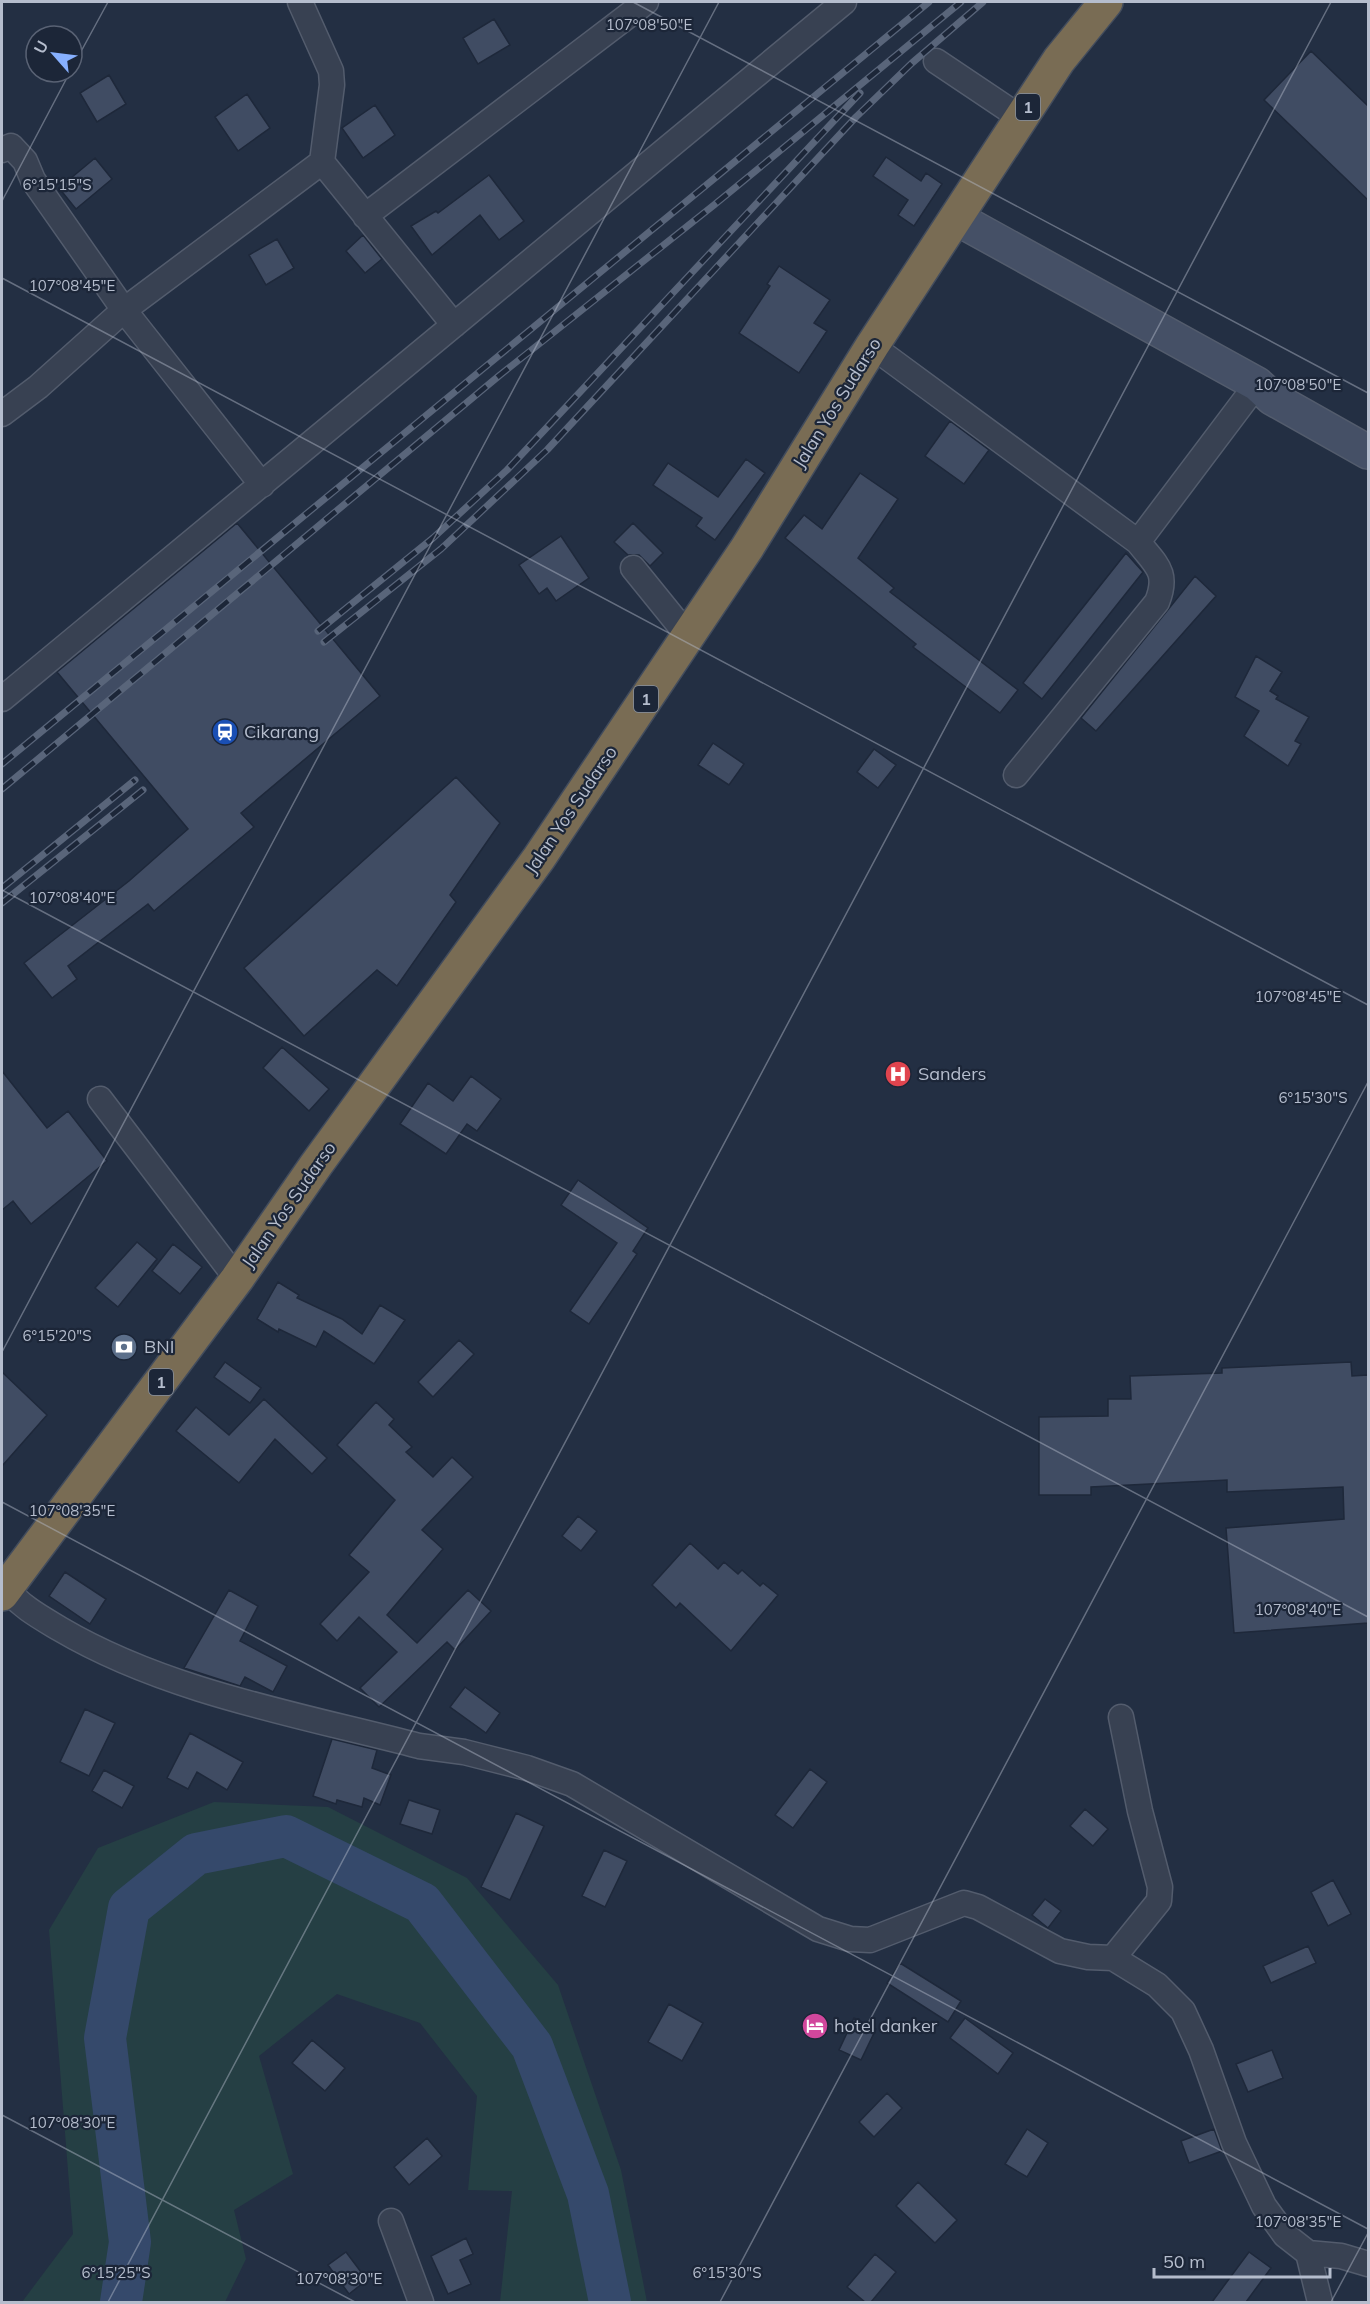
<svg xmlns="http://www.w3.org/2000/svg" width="1370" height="2304" font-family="Mulish,sans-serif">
  <rect width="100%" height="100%" fill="#232f43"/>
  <path fill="#253f44" d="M214 1802 328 1807 467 1878 558 1985 621 2170 647 2302H500L512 2191 468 2190 477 2096 420 2023 337 1994 259 2056 293 2174 234 2210 246 2259 225 2302H22L73 2234 49 1930 98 1848Z"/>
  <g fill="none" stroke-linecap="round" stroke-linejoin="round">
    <path stroke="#35496b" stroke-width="42" d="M121 2302 130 2242 105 2038 129 1908 196 1854 286 1836 422 1903 532 2046 588 2194 610 2302"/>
  </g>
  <path fill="#404c63" stroke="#1e283a" stroke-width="1.5" d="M494 19 510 45 478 64 463 38Z
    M1311 51 1368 106V200L1264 100Z
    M109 75 126 104 97 122 80 93Z
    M247 94 270 128 238 151 215 117Z
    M375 105 395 135 363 158 342 128Z
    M886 157 921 181 926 173 942 184 914 226 898 215 908 200 873 176Z
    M95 158 112 179 76 209 59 188Z
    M489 175 524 221 499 240 480 215 432 255 411 226 436 211 438 213Z
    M363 235 382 259 365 273 346 251Z
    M277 239 294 268 266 285 249 255Z
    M779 266 830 300 814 323 827 331 799 373 739 333 770 286 767 284Z
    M950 421 989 450 964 484 925 456Z
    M746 459 765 473 715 540 696 526 702 518 653 485 668 463 718 497Z
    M860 473 898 499 858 558 894 588 890 592 1018 690 1000 713 913 647 916 644 785 538 804 515 822 529Z
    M237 523 380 696 241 813 254 827 154 911 148 904 68 966 77 979 52 998 24 963 129 881 188 829 57 672Z
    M633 523 663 553 650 566 639 555H628L614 542Z
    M561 536 589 578 556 601 547 588 539 594 519 565Z
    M1126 553 1143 572 1042 699 1023 683Z
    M1195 576 1216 596 1096 731 1081 718Z
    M1256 656 1282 672 1270 691 1278 696 1276 699 1309 717 1295 741 1301 744 1288 766 1244 736 1259 711 1235 697Z
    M713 743 744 764 729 785 698 765Z
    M874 749 896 765 878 788 857 772Z
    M456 777 500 823 450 895 456 902 397 986 377 970 304 1036 244 968Z
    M282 1047 329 1089 309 1111 263 1068Z
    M2 1071 47 1128 68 1111 107 1161 31 1224 13 1201 2 1210Z
    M471 1076 501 1099 477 1131 467 1124 446 1154 400 1124 428 1083 453 1101Z
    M578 1180 648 1228 633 1251 637 1254 589 1324 570 1311 617 1243 561 1205Z
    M137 1242 157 1259 118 1307 95 1288Z
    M173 1244 202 1267 180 1294 152 1271Z
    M278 1282 299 1295 297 1298 342 1319 362 1334 380 1305 405 1320 374 1364 324 1331 316 1347 279 1329 278 1332 257 1319Z
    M459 1340 474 1354 433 1397 418 1382Z
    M225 1362 261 1388 250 1403 214 1377Z
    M1351 1362 1352 1376 1368 1375V1623L1234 1633 1226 1528 1344 1519 1343 1487 1227 1492V1480L1091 1487V1495H1039V1417L1108 1416V1399H1131L1130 1376 1222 1373V1368Z
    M2 1372 47 1415 2 1466Z
    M264 1399 327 1458 312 1474 275 1439 239 1483 176 1431 196 1407 229 1435Z
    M376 1402 394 1419 389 1425 412 1447 406 1452 433 1477 452 1457 473 1477 422 1530 443 1549 387 1615 417 1643 468 1590 491 1611 455 1650 447 1642 379 1707 360 1688 397 1652 359 1617 337 1641 320 1624 369 1572 349 1555 395 1500 337 1445Z
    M578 1516 597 1531 581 1551 562 1536Z
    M690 1543 718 1569 724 1562 738 1574 742 1570 760 1586 763 1583 778 1595 731 1651 680 1603 676 1608 652 1585Z
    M65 1572 106 1599 90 1624 49 1596Z
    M229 1590 258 1606 240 1641 287 1666 273 1692 245 1677 240 1686 184 1668Z
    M465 1687 500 1713 486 1733 450 1707Z
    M85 1709 115 1723 89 1776 60 1762Z
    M190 1733 243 1762 227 1790 197 1772 188 1789 167 1778Z
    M332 1739 377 1750 372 1768 391 1775 380 1805 364 1798 362 1807 337 1800 336 1804 313 1796Z
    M810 1769 827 1782 793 1828 775 1815Z
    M104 1770 134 1786 122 1808 92 1791Z
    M409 1800 440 1810 432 1834 400 1824Z
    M1085 1809 1108 1829 1093 1846 1070 1826Z
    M516 1813 544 1826 510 1900 481 1887Z
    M604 1850 627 1861 605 1907 582 1896Z
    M1333 1880 1351 1914 1328 1926 1311 1892Z
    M1045 1899 1061 1911 1048 1928 1032 1915Z
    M1308 1946 1316 1963 1271 1983 1263 1966Z
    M900 1963 961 2001 948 2022 887 1983Z
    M669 2004 703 2023 682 2061 648 2042Z
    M854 2018 876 2029 861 2060 839 2050Z
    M965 2018 1013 2053 998 2074 950 2038Z
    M312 2040 345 2068 325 2091 292 2063Z
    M1272 2050 1283 2078 1248 2092 1236 2064Z
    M887 2093 902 2108 874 2137 859 2122Z
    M1027 2129 1048 2143 1027 2177 1005 2164Z
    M1214 2129 1222 2151 1189 2163 1181 2141Z
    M427 2138 442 2156 409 2185 394 2167Z
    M918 2182 957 2220 935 2243 896 2206Z
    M466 2238 473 2254 460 2260 471 2284 448 2294 431 2256Z
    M346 2252 367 2280 349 2294 328 2265Z
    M1249 2252 1271 2268 1246 2302H1212Z
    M875 2254 896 2272 871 2302H865L847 2287Z"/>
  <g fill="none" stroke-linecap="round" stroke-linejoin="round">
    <defs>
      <path id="street" d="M300 2 331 71 332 85 322 162 454 325
        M936 61 1021 118
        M2 150 11 146 25 161 33 180 124 310 262 485
        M365 216 646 2
        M872 346 1138 542 1257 384
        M2 414 38 387 124 310 322 162
        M633 568 688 636
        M2 699 844 2
        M1016 775 1157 602C1169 572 1156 565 1138 542
        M100 1099 237 1279
        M6 1588C21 1607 40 1617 60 1629 167 1692 300 1715 419 1746L464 1752 527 1768 572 1784 818 1929 850 1939 870 1940 964 1903 978 1907 1060 1951 1088 1957 1113 1958 1157 1985 1183 2011 1201 2050 1234 2143 1264 2206 1285 2235 1308 2253 1341 2256 1368 2264
        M1113 1958 1159 1901 1160 1887 1140 1811 1121 1717
        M391 2221 421 2302
        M1308 2253 1320 2302"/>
      <path id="secondary" d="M956 218 1257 384 1272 398 1368 452"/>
      <path id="highway" d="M2 1594 237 1279 316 1165 539 858 747 548 872 346 1059 60 1106 2"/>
    </defs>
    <use href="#street" stroke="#535c6d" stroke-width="27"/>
    <use href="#secondary" stroke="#535c6d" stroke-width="36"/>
    <use href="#highway" stroke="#424c5d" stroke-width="36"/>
    <use href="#street" stroke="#384152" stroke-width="24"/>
    <use href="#secondary" stroke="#455066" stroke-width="33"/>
    <use href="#highway" stroke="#796c54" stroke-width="33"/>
    <defs>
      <path id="rail" d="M318 631 433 538 507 470 860 93
        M324 642 441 549 547 450 856 117 912 63 983 2
        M2 764 929 2
        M2 789 500 375 714 205 961 2
        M2 888 135 780
        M2 903 143 790"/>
    </defs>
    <use href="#rail" stroke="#59657a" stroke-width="7"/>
    <use href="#rail" stroke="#1c2638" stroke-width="4.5" stroke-dasharray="14" stroke-linecap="butt"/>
  </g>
  <path fill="none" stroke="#b5bdcd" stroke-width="1.5" stroke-opacity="0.45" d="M633 2 1368 393M72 68 108 2M2 201 70 72M2 278 1368 1005M2 890 1368 1617M2 1352 719 2M2 1502 1368 2229M2 2115 355 2302M108 2302 1331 2M720 2302 1368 1082M1331 2302 1368 2233"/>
  <defs>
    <symbol id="station-disc" viewBox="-11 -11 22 22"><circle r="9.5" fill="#1a4fb4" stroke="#1c2638"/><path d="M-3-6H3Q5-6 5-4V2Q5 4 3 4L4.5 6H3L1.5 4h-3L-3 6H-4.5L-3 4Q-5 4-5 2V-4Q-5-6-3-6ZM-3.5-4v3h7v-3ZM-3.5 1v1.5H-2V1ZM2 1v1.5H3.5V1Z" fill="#fff"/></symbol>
    <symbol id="hospital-disc" viewBox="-11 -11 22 22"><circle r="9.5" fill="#e0444e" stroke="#1c2638"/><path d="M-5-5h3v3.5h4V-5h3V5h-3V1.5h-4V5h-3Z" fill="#fff"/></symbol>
    <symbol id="bank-disc" viewBox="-11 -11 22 22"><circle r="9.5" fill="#5c6f8a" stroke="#1c2638"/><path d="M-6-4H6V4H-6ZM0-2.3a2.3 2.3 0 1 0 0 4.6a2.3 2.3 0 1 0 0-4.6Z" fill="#fff"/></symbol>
    <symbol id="hotel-disc" viewBox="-11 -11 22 22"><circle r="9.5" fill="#d1479c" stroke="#1c2638"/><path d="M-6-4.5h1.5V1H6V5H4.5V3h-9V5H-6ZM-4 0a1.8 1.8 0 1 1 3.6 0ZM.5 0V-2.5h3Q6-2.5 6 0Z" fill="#fff"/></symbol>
  </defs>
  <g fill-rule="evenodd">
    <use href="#station-disc" x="210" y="717" width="30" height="30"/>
    <use href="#hospital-disc" x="883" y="1059" width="30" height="30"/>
    <use href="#bank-disc" x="109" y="1332" width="30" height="30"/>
    <use href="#hotel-disc" x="800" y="2011" width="30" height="30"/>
  </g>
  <g text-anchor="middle" stroke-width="4.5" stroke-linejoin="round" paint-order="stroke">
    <g fill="#1c2638" stroke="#8790a0" stroke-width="1.5">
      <rect x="1016" y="94" width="24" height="26" rx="4.5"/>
      <rect x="634" y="686" width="24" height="26" rx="4.5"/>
      <rect x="149" y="1369" width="24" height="26" rx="4.5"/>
    </g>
    <g font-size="16" font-weight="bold" fill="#b5bdcd">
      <text x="1028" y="113">1</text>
      <text x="646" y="705">1</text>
      <text x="161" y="1388">1</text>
    </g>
    <g font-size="18" fill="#b5bdcd" stroke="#1c2638">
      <text transform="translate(837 403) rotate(-58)" y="6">Jalan Yos Sudarso</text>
      <text transform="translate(571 810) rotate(-56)" y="6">Jalan Yos Sudarso</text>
      <text transform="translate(289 1205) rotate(-55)" y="6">Jalan Yos Sudarso</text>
    </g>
    <g font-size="18" fill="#b5bdcd" stroke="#1c2638" text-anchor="start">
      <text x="244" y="738">Cikarang</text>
      <text x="918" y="1080">Sanders</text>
      <text x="144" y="1353">BNI</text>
      <text x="834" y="2032">hotel danker</text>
    </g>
  </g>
  <g font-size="15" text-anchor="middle" fill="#b5bdcd" stroke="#1c2638" stroke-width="4.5" stroke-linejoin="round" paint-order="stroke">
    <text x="649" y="30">107°08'50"E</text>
    <text x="57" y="190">6°15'15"S</text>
    <text x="72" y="291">107°08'45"E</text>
    <text x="1298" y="390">107°08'50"E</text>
    <text x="72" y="903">107°08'40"E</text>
    <text x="1298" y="1002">107°08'45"E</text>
    <text x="1313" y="1103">6°15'30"S</text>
    <text x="57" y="1341">6°15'20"S</text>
    <text x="72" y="1516">107°08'35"E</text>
    <text x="1298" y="1615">107°08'40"E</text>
    <text x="72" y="2128">107°08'30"E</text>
    <text x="1298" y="2227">107°08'35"E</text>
    <text x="116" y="2278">6°15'25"S</text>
    <text x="727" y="2278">6°15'30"S</text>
    <text x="339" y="2284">107°08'30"E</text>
  </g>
  <rect width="1370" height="2304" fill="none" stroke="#b5bdcd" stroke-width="6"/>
  <g transform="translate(54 54) rotate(298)"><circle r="28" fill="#1c2638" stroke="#596274" stroke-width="1.5"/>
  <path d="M0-4.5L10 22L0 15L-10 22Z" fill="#87b0ff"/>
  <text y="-9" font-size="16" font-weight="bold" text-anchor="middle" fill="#b5bdcd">U</text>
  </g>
  <path d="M1154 2268v9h176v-9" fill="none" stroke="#b5bdcd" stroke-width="3"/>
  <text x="1163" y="2268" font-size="18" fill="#b5bdcd" stroke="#1c2638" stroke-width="4.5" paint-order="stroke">50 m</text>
</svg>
